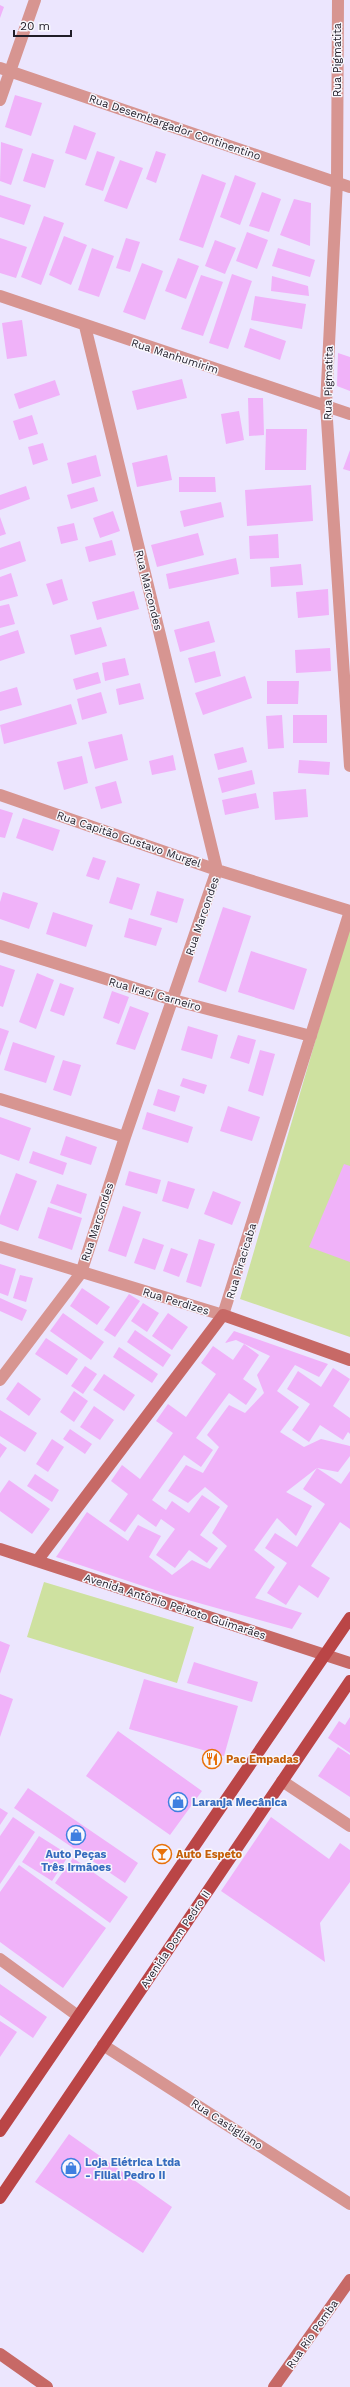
<svg xmlns="http://www.w3.org/2000/svg" width="350" height="2387" font-family="'Work Sans',sans-serif">
  <rect width="100%" height="100%" fill="#ece6fe"/>
  <path fill="#cee1a0" d="M350 922V1337L240 1299Z
    M44 1582 194 1627 177 1683 27 1637Z"/>
  <path fill="#f0b2f9" d="M0 5 4 7 0 18Z
    M15 95 42 103 31 136 5 127Z
    M74 125 96 133 86 160 65 153Z
    M1 142 23 149 11 185 0 181Z
    M97 151 115 157 103 191 85 185Z
    M156 151 166 154 156 183 146 179Z
    M32 153 54 160 45 188 23 181Z
    M120 160 143 168 127 209 104 201Z
    M202 174 226 183 203 248 179 240Z
    M235 175 256 183 240 225 220 217Z
    M262 192 281 199 269 232 249 226Z
    M0 195 31 205 24 225 0 217Z
    M294 199 311 203 310 246 280 235Z
    M44 216 64 223 41 285 21 277Z
    M247 232 268 240 257 269 236 261Z
    M64 236 87 245 71 285 49 275Z
    M0 238 27 247 16 278 0 273Z
    M126 238 140 242 130 272 116 268Z
    M215 240 236 248 225 274 205 266Z
    M92 248 114 256 99 297 78 290Z
    M278 248 315 260 310 277 272 266Z
    M178 258 199 266 186 299 165 291Z
    M142 263 163 271 145 320 123 312Z
    M232 274 252 281 228 349 209 343Z
    M201 275 223 282 203 336 181 329Z
    M272 276 308 286 309 296 271 291Z
    M255 296 306 304 302 329 251 320Z
    M22 320 27 356 7 359 2 323Z
    M250 328 286 341 280 360 244 347Z
    M338 353 350 357V391L337 386Z
    M182 379 187 398 137 410 132 391Z
    M55 380 60 395 19 409 14 394Z
    M248 398H263L264 435 249 436Z
    M239 411 244 440 226 444 221 414Z
    M32 415 38 434 19 440 13 421Z
    M266 429H307L306 470H265Z
    M43 443 48 460 33 465 28 447Z
    M350 450V471L343 469Z
    M96 455 101 476 72 484 67 463Z
    M167 455 172 480 137 487 132 463Z
    M179 477H215L216 492H179Z
    M311 485 313 521 247 526 245 490Z
    M26 486 30 499 0 510V495Z
    M94 487 98 501 71 509 67 495Z
    M221 502 224 517 184 527 180 511Z
    M113 511 120 531 100 538 93 518Z
    M0 517 6 534 0 536Z
    M74 523 78 540 61 544 57 527Z
    M198 533 204 555 157 567 151 545Z
    M278 534 279 558 250 559 249 536Z
    M112 540 116 555 89 562 85 547Z
    M20 541 26 561 0 570V548Z
    M236 558 239 574 169 589 166 574Z
    M301 564 303 585 271 587 270 567Z
    M11 573 18 596 0 601V577Z
    M62 579 68 600 53 605 46 584Z
    M328 589 329 615 298 618 296 592Z
    M134 591 139 609 97 620 92 602Z
    M9 604 15 624 0 628V606Z
    M209 621 215 642 180 652 174 630Z
    M101 627 107 646 75 655 70 635Z
    M18 630 25 653 0 661V636Z
    M330 648 331 671 296 673 295 650Z
    M215 651 221 676 195 683 188 658Z
    M125 658 129 675 105 681 102 663Z
    M98 672 101 683 76 690 73 679Z
    M245 676 252 698 203 715 195 693Z
    M267 681H299L298 704H267Z
    M140 683 144 699 119 705 116 689Z
    M17 687 22 705 0 711V692Z
    M101 692 107 713 82 720 77 699Z
    M71 704 77 724 4 744 0 725Z
    M282 715 284 748 268 749 266 716Z
    M293 715H327V743H293Z
    M122 734 128 760 95 769 88 742Z
    M243 747 247 762 218 770 214 754Z
    M173 755 176 770 152 775 149 761Z
    M82 756 88 783 64 790 57 762Z
    M299 760 330 762 329 775 298 773Z
    M252 770 255 784 222 793 218 778Z
    M116 781 122 803 101 809 95 787Z
    M306 789 308 817 275 820 273 792Z
    M256 793 259 808 225 815 222 800Z
    M0 809 13 813 5 838 0 837Z
    M23 818 60 830 53 851 16 838Z
    M93 857 106 861 99 880 86 876Z
    M117 877 140 884 132 910 109 903Z
    M157 891 184 899 177 923 150 915Z
    M3 892 38 903 29 929 0 919V902Z
    M223 907 251 916 226 992 198 982Z
    M53 912 93 925 86 947 46 934Z
    M129 918 162 928 156 946 124 937Z
    M251 951 307 969 294 1010 238 992Z
    M0 965 15 970 3 1007 0 1006Z
    M37 973 54 980 36 1029 19 1022Z
    M60 983 74 988 64 1016 50 1011Z
    M112 991 129 997 119 1024 103 1018Z
    M130 1006 149 1013 135 1050 116 1044Z
    M188 1026 218 1035 212 1059 181 1050Z
    M0 1028 9 1031 0 1056Z
    M238 1035 256 1040 249 1064 230 1058Z
    M13 1042 55 1056 46 1083 4 1070Z
    M260 1050 275 1054 263 1096 248 1091Z
    M63 1060 81 1065 71 1096 53 1090Z
    M183 1078 207 1085 204 1094 180 1086Z
    M158 1089 180 1096 175 1112 153 1105Z
    M228 1106 260 1117 252 1141 220 1131Z
    M147 1112 193 1127 188 1143 142 1129Z
    M0 1117 31 1128 19 1161 0 1154Z
    M66 1136 97 1147 91 1165 60 1155Z
    M33 1151 67 1163 63 1175 29 1163Z
    M344 1164 350 1166V1262L309 1247Z
    M129 1171 161 1180 157 1194 125 1185Z
    M16 1173 37 1181 18 1231 0 1224V1216Z
    M168 1181 195 1189 188 1209 162 1201Z
    M57 1184 87 1194 81 1214 50 1203Z
    M213 1191 241 1202 232 1225 204 1214Z
    M123 1206 141 1212 126 1257 108 1251Z
    M48 1207 82 1218 72 1250 38 1238Z
    M143 1238 164 1245 155 1270 134 1263Z
    M199 1239 215 1244 201 1287 186 1282Z
    M171 1248 188 1254 179 1277 163 1271Z
    M0 1264 16 1269 8 1296 0 1293Z
    M20 1275 33 1278 26 1302 13 1298Z
    M82 1288 110 1307 97 1325 70 1306Z
    M129 1294 140 1301 115 1337 104 1330Z
    M0 1298 27 1310 22 1321 0 1311Z
    M143 1303 159 1313 147 1332 131 1321Z
    M63 1313 104 1342 91 1360 50 1331Z
    M168 1313 188 1327 172 1350 152 1336Z
    M135 1330 171 1355 163 1367 127 1342Z
    M234 1331 328 1364 319 1377 295 1365 277 1391 299 1407 280 1432 304 1447 321 1439 350 1446V1456L338 1472 317 1468 341 1484 350 1471V1529L340 1522 311 1566 330 1578 318 1598 299 1585 286 1605 267 1593 287 1563 265 1548 275 1533 297 1547 325 1504 303 1489 317 1468 286 1492 312 1506 296 1536 277 1518 254 1550 275 1567 255 1598 302 1613 292 1629 170 1595 56 1557 87 1512 128 1541 138 1525 161 1536 149 1557 172 1575 192 1560 210 1569 227 1546 212 1533 228 1506 205 1487 188 1503 168 1491 186 1465 203 1473 219 1447 207 1435 229 1405 245 1413 264 1393 257 1375 270 1356 236 1340 225 1343Z
    M46 1338 78 1359 67 1375 35 1354Z
    M244 1344 259 1355 243 1379 257 1389 246 1405 229 1393 196 1438 213 1450 201 1467 184 1455 152 1500 166 1510 172 1501 189 1513 202 1495 220 1507 200 1535 218 1548 207 1563 189 1550 175 1568 156 1555 175 1529 161 1519 156 1527 138 1514 125 1532 109 1521 128 1494 111 1481 122 1465 140 1479 173 1433 156 1421 168 1404 186 1417 216 1374 201 1363 213 1346 233 1360Z
    M119 1347 158 1374 152 1383 113 1357Z
    M85 1366 97 1374 83 1394 71 1386Z
    M333 1368 350 1379 333 1406 350 1418V1434L348 1432 343 1440 320 1425 309 1442 292 1430 310 1404 287 1389 298 1371 321 1387Z
    M104 1374 135 1395 124 1411 93 1390Z
    M18 1382 41 1399 29 1416 6 1399Z
    M74 1391 88 1401 74 1422 60 1412Z
    M94 1406 114 1420 100 1440 80 1427Z
    M0 1410 37 1433 25 1452 0 1436Z
    M70 1429 92 1444 85 1454 63 1439Z
    M52 1439 64 1447 48 1472 36 1464Z
    M0 1443 7 1448 0 1458Z
    M35 1474 59 1490 52 1502 27 1486Z
    M9 1480 50 1509 32 1534 0 1511V1493Z
    M0 1641 10 1645 0 1674Z
    M194 1662 258 1682 252 1702 187 1683Z
    M144 1679 238 1706 224 1756 129 1729Z
    M0 1694 13 1699 0 1737Z
    M350 1717V1753L328 1738 339 1721 345 1725Z
    M118 1731 202 1791 170 1835 86 1776Z
    M338 1747 350 1755V1797L318 1776Z
    M28 1788 138 1863 125 1883 14 1808Z
    M0 1808 8 1813 0 1825Z
    M13 1817 35 1832 0 1884V1836Z
    M271 1817 329 1859 340 1843 350 1850V1882L320 1923 325 1962 221 1891Z
    M39 1836 69 1855 52 1881 22 1862Z
    M73 1858 128 1897 110 1923 55 1883Z
    M19 1865 106 1928 63 1988 0 1942V1892Z
    M0 1984 47 2017 33 2038 0 2015Z
    M0 2021 17 2032 0 2057Z
    M69 2134 172 2207 143 2253 35 2182Z"/>
  <g fill="none" stroke-linecap="round" stroke-linejoin="round">
    <path stroke="#d79591" stroke-width="12" d="M338 0 337 182 326 405 350 766
      M0 68 350 187
      M0 100 35 0
      M0 296 350 414
      M0 795 217 870 350 911 223 1315 0 1247
      M0 946 173 1000 311 1036
      M0 1099 125 1137
      M0 1380 81 1273 125 1137 217 870 85 326
      M282 1781 350 1826
      M0 1959 78 2016
      M103 2045 350 2204"/>
    <path stroke="#c76966" stroke-width="12" d="M0 1549 350 1663
      M37 1561 223 1315 350 1360
      M0 2354 47 2387
      M274 2387 350 2280"/>
    <path stroke="#ba4546" stroke-width="12" d="M0 2131 350 1618
      M0 2198 350 1681"/>
  </g>
  <defs>
    <symbol id="restaurant-ring" viewBox="-11 -11 22 22"><circle r="9.5" fill="#f8f7fd" stroke="#e8710a" stroke-width="1.5"/><path d="M-5-6h1v4h1v-4h1v4h1v-4h1v5L-1.5 .5V6h-2V.5L-5-1ZM5-6V6H3V1.5H1.5Q1.5-4 5-6Z" fill="#e8710a"/></symbol>
    <symbol id="shop-ring" viewBox="-11 -11 22 22"><circle r="9.5" fill="#f8f7fd" stroke="#3f7fe0" stroke-width="1.5"/><path d="M-5-2.5h2.3a2.7 3.5 0 0 1 5.4 0H5L5.5 6h-11ZM-1.5-2.5h3a1.5 2.3 0 0 0-3 0Z" fill="#3f7fe0"/></symbol>
    <symbol id="bar-ring" viewBox="-11 -11 22 22"><circle r="9.5" fill="#f8f7fd" stroke="#e8710a" stroke-width="1.5"/><path d="M-6-5H6L.8 .8V4.5H3.5V6h-7V4.5H-.8V.8Z" fill="#e8710a"/></symbol>
  </defs>
  <g fill-rule="evenodd">
    <use href="#restaurant-ring" x="201" y="1748" width="22" height="22"/>
    <use href="#shop-ring" x="167" y="1791" width="22" height="22"/>
    <use href="#shop-ring" x="65" y="1824" width="22" height="22"/>
    <use href="#bar-ring" x="151" y="1843" width="22" height="22"/>
    <use href="#shop-ring" x="60" y="2157" width="22" height="22"/>
  </g>
  <g text-anchor="middle" stroke-width="3" stroke-linejoin="round" paint-order="stroke">
    <g font-size="11" fill="#201d28" stroke="#f8f7fd">
      <text transform="translate(337 60) rotate(-90)" y="4">Rua Pigmatita</text>
      <text transform="translate(175 127) rotate(19)" y="4">Rua Desembargador Continentino</text>
      <text transform="translate(175 356) rotate(18)" y="4">Rua Manhumirim</text>
      <text transform="translate(328 383) rotate(-89)" y="4">Rua Pigmatita</text>
      <text transform="translate(149 590) rotate(76)" y="4">Rua Marcondes</text>
      <text transform="translate(129 839) rotate(19)" y="4">Rua Capitão Gustavo Murgel</text>
      <text transform="translate(202 916) rotate(-71)" y="4">Rua Marcondes</text>
      <text transform="translate(155 994) rotate(16)" y="4">Rua Irací Carneiro</text>
      <text transform="translate(97 1222) rotate(-72)" y="4">Rua Marcondes</text>
      <text transform="translate(241 1261) rotate(-73)" y="4">Rua Piracicaba</text>
      <text transform="translate(176 1301) rotate(17)" y="4">Rua Perdizes</text>
      <text transform="translate(175 1606) rotate(18)" y="4">Avenida Antônio Peixoto Guimarães</text>
      <text transform="translate(175 1939) rotate(-56)" y="4">Avenida Dom Pedro II</text>
      <text transform="translate(227 2124) rotate(33)" y="4">Rua Castigliano</text>
      <text transform="translate(312 2334) rotate(-55)" y="4">Rua Rio Pomba</text>
    </g>
    <g font-size="11" font-weight="bold" fill="#c56008" stroke="#f8f7fd" text-anchor="start">
      <text x="226" y="1763">Pac Empadas</text>
      <text x="176" y="1858">Auto Espeto</text>
    </g>
    <g font-size="11" font-weight="bold" fill="#366cbe" stroke="#f8f7fd" text-anchor="start">
      <text x="192" y="1806">Laranja Mecânica</text>
      <text x="76" y="1858" text-anchor="middle">Auto Peças<tspan x="76" dy="13">Três Irmãoes</tspan></text>
      <text x="85" y="2166">Loja Elétrica Ltda<tspan x="85" dy="13">- Filial Pedro II</tspan></text>
    </g>
  </g>
  <path d="M14 30v6h57v-6" fill="none" stroke="#201d28" stroke-width="2"/>
  <text x="20" y="30" font-size="12" fill="#201d28" stroke="#f8f7fd" stroke-width="3" paint-order="stroke">20 m</text>
</svg>
